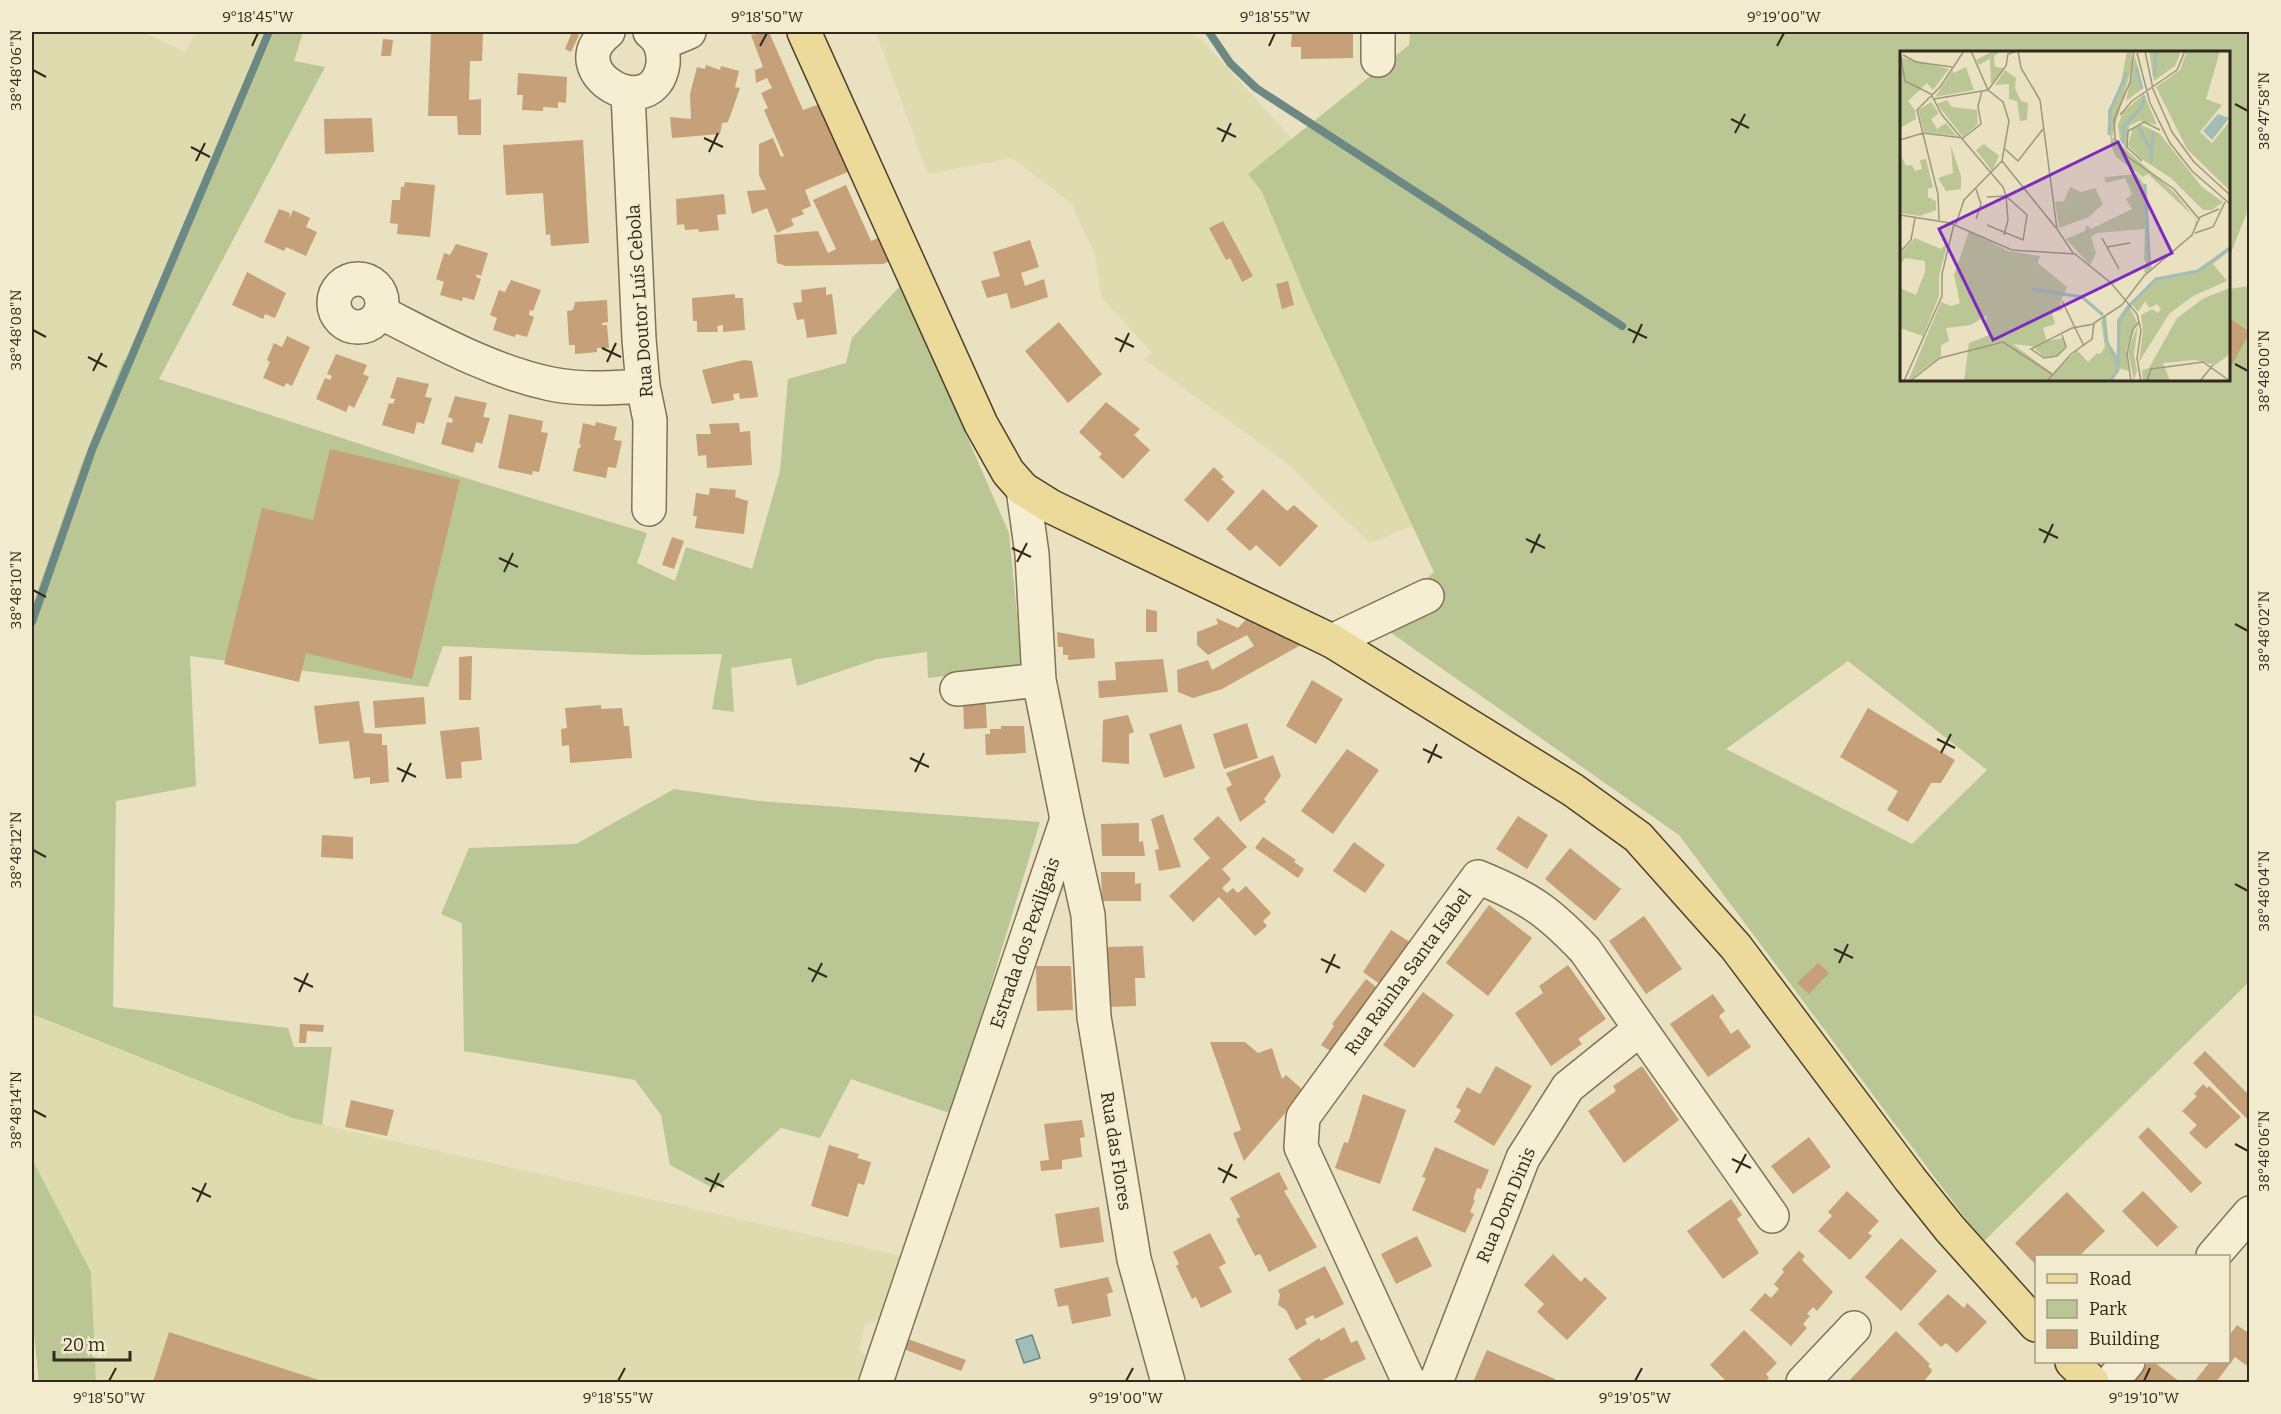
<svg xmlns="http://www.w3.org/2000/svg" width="2281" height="1414" font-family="Bitter,serif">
  <rect width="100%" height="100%" fill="#e9e1bf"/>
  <path fill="#dedcae" d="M32 32H143L185 52 196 32H274L132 364 124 359 82 463 32 607Z
    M876 32H1190L1204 42 1292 139 1248 174 1262 192 1310 307 1412 526 1370 543 1283 460 1145 360 1152 353 1102 298 1095 255 1071 203 1012 158 928 174Z
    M32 1014 292 1118 902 1256 880 1319 865 1324 859 1350 866 1356 857 1382H96L91 1272 32 1159Z"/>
  <path fill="#bbc695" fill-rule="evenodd" d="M274 32H303L294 61 325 67 159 379 475 481 647 533 637 563 675 581 686 547 752 569 780 471 788 379 846 363 852 338 901 285 1009 533 1022 667 928 678 927 652 877 659 797 686 791 658 731 668 734 712 712 709 722 654 641 655 443 646 428 687 190 656 196 786 116 801 113 1007 288 1028 294 1047H332L322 1125 292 1118 32 1014V607L82 463 124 359 132 363Z
    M1410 32H2249V207L2229 258 2228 52H1902V380H2228L2229 289 2249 286V982L1983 1242 1679 835 1377 623 1434 572 1310 307 1262 192 1248 174 1409 45ZM1848 661 1987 770 1912 844 1726 749Z
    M674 789 759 801 1040 822 952 1114 851 1079 820 1138 781 1128 715 1189 670 1165 661 1115 635 1080 464 1051 462 923 441 914 469 848 576 844Z
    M32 1159 91 1272 96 1382H39L32 1314Z"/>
  <path fill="#a2bcb7" stroke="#6b8884" stroke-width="1.5" d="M1032 1335 1040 1358 1024 1363 1016 1340Z"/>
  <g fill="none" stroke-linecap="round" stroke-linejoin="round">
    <path stroke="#6b8884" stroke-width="8" d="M1209 32 1230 63 1256 88 1622 326
      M32 622 92 450 269 32"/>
  </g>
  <path fill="#c5a078" d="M431 32H483L482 61H470L469 100 481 99V135H458L457 116H428Z
    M572 32 579 35 571 52 565 49Z
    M769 32 803 110 820 104 850 171 805 190 811 206 802 210 804 214 791 219 794 225 777 233 767 208 752 214 747 191 766 190 759 175V144L773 138 781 157 784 156 764 110 768 108 761 93 772 88 767 78 756 83 755 70 763 67 751 35Z
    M1292 32H1353V58L1301 59V47H1291Z
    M383 39 393 40 391 56H381Z
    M706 65 720 70 721 66 739 71 735 87 740 88 728 122 722 123 720 134 672 138 670 117 691 119 690 94 697 67 705 69Z
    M518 73 567 77 566 103 558 102V108L543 107V111L522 110 523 95H517Z
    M372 118 374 152 325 154 324 119Z
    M583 140 589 243 551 246 550 234 546 235 543 193 506 195 503 145Z
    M405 182 435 185 430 237 397 234 398 224 390 223 392 200H400L401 187H404Z
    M846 185 871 241 880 237 890 261 883 264 786 266 777 263 774 235 818 231 828 253 836 249 813 200Z
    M724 194 726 214 717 215 719 230 699 232 698 229 685 230 684 224 677 225 676 199Z
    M279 209 290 213 289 219 293 210 310 218 306 227 317 232 306 256 286 247 284 251 264 242Z
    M1223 221 1253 276 1242 282 1230 258 1226 260 1209 228Z
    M1030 240 1039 267 1021 273 1025 286 1044 279 1048 297 1011 309 1007 293 987 298 981 281 1000 276 993 252Z
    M456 244 488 253 481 276 477 274 476 277 481 279 474 300 463 297 462 301 440 295 444 282 436 279 444 253 450 255Z
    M247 272 286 293 275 318 265 314 263 319 232 305Z
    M511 280 541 290 533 311 530 310 529 315 534 317 527 337 516 334 515 337 493 330 497 318 490 315 499 290 505 292Z
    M1288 281 1294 305 1282 309 1276 284Z
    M826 287V295L832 294 837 334 807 338 804 319 797 320 793 303 802 302 801 290Z
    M735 294V298H743L745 330 723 332V325L717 326 718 332H697V321H693L692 298Z
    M607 300 608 322 602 323V325H607L609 348H597V352L575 354V345H569L567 311 573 310 575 302Z
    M2232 320 2250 332 2229 370V326Z
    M1059 322 1102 374 1068 403 1025 351Z
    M287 336 310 347 292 386 286 383 284 387 263 378 270 362 267 360 274 343 282 347Z
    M336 354 367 365 363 374 369 377 354 408 349 405 346 412 316 399 325 378 330 380 332 376 327 374Z
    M744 360 752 361 758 397 740 399 739 393 733 394 734 400 712 404 702 370Z
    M397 377 429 384 425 397 432 398 424 424 417 422 414 434 382 425 389 403 393 404 395 399 390 398Z
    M455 396 487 403 483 417 490 418 482 444 476 442 473 453 441 444 447 422 452 423 453 419 448 417Z
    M1106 402 1140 429 1134 435 1150 450 1123 479 1099 457 1102 454 1079 432Z
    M509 414 543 421 541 432 548 433 539 472 533 471 532 475 498 468Z
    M596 422 617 427 614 440 622 441 616 468 608 467 606 478 573 471 578 448H580L581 444H579L583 423 595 426Z
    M739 423 740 432 750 431 752 465 707 468 706 455 698 456 696 434H711L709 424Z
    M330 449 460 480 412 679 306 653 299 682 224 664 262 508 313 520Z
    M1214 467 1224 477 1221 479 1235 492 1208 522 1184 500Z
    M710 488 736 490 735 497 748 501 744 534 695 528 697 516H693L696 493 709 495Z
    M1263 489 1287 511 1294 505 1318 526 1280 567 1256 545 1250 551 1226 529Z
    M672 537 684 541 674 569 662 565Z
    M1146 609 1157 611V632H1146Z
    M1249 616 1306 642 1222 689 1193 698 1178 692 1177 670 1208 660 1212 670 1254 646 1247 635 1208 655 1197 645V632L1218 624 1216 618 1238 628Z
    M1057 632 1094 639 1095 658 1068 660V655H1063V647H1058Z
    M472 656 471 700H459V657Z
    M1163 659 1168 692 1099 698 1098 681 1116 680 1115 662Z
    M1312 680 1343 699 1316 744 1286 726Z
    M985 690 987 728 964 729 963 691Z
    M424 697 426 724 375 728 373 701Z
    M359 701 364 733 382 734V745H387L389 782 370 784V777L354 779 349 741 319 744 314 706Z
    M601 705V709L622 708 624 726H629L632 758 570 763 569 745 562 746 561 729 567 728 565 708Z
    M1868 708 1955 760 1941 783H1931L1908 822 1887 810 1898 791 1840 757Z
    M1128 715 1134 732 1129 734V764L1102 762 1103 720Z
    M1247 723 1258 758 1224 769 1213 734Z
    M1181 724 1195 768 1164 778 1149 734Z
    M1001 726H1024L1026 753 986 755 985 734H990V729H1001Z
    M479 727 482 760 461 762 462 778 446 779 440 731Z
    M1347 749 1379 770 1333 834 1301 811Z
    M1273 755 1281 776 1264 799 1266 802 1240 822 1226 788 1232 785 1226 773Z
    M1163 814 1181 867 1159 871 1155 850 1159 849 1151 819Z
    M1218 816 1247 847 1222 869 1231 879 1222 888 1227 893 1233 888 1238 893 1246 886 1271 913 1263 921 1267 926 1255 936 1219 897 1193 922 1169 896 1210 858 1193 839Z
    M1518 816 1548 835 1527 869 1496 849Z
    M1139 823V842L1143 841 1145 856H1102L1101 824Z
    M322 835 353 837V859L321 857Z
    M1263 837 1296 860 1294 862 1304 869 1298 878 1255 848Z
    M1354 842 1385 865 1365 893 1333 871Z
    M1570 848 1621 889 1595 921 1545 879Z
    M1101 872H1135V884L1141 883V901H1102Z
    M1489 905 1532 938 1488 996 1446 963Z
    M1644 916 1682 969 1646 994 1609 941Z
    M1391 930 1413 944 1384 987 1363 972Z
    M1143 946 1145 978H1135L1136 1006 1109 1007 1107 947Z
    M1818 963 1829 973 1809 994 1797 983Z
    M1568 965 1606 1019 1578 1039 1582 1044 1551 1066 1515 1013 1543 993 1539 986Z
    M1036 966H1071L1073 1010 1037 1011Z
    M1366 979 1380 990 1332 1052 1321 1045 1334 1026 1332 1024Z
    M1423 992 1454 1015 1414 1068 1383 1045Z
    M1713 994 1725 1011 1719 1016 1731 1034 1738 1029 1751 1047 1708 1077 1670 1024Z
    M300 1024 324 1025 323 1032 307 1031 306 1043H299Z
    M1210 1042H1245L1258 1053 1272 1048 1282 1079 1286 1075 1304 1091 1244 1161 1233 1133 1241 1130Z
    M2205 1051 2250 1096V1122L2193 1063Z
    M1496 1066 1532 1086 1494 1146 1454 1122 1461 1110 1456 1107 1467 1087 1480 1094Z
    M1642 1066 1679 1120 1624 1163 1588 1111 1616 1091 1613 1086Z
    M2203 1084 2207 1088 2209 1086 2241 1117 2206 1149 2189 1133 2197 1125 2182 1111 2197 1096 2194 1094Z
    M1363 1094 1406 1110 1380 1184 1335 1168 1344 1142 1348 1143Z
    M351 1100 394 1110 387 1136 345 1127Z
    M1082 1120 1085 1137 1080 1138 1082 1157 1062 1160V1169L1041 1171 1040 1161 1049 1160 1044 1124Z
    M2148 1127 2202 1183 2191 1193 2138 1137Z
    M1809 1137 1831 1167 1793 1194 1771 1166Z
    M829 1145 859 1154 857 1158 871 1162 864 1185 858 1183 848 1217 811 1206Z
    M1435 1147 1489 1170 1481 1189 1477 1188 1473 1199 1475 1200 1470 1212 1474 1214 1465 1233 1412 1210 1426 1178 1422 1177Z
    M1279 1172 1288 1189 1284 1191 1317 1247 1269 1272 1260 1254 1255 1256 1236 1219 1240 1217 1230 1198Z
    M1847 1191 1879 1221 1868 1233 1872 1236 1850 1260 1818 1231 1832 1216 1828 1212Z
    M2143 1191 2178 1227 2157 1247 2122 1211Z
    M2067 1192 2105 1231 2079 1256H2036V1265L2015 1243Z
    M1731 1199 1742 1215 1737 1219 1759 1253 1723 1279 1687 1231Z
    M1099 1207 1104 1242 1060 1248 1055 1214Z
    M1210 1233 1226 1263 1219 1267 1232 1292 1201 1308 1196 1297 1192 1299 1176 1266 1179 1264 1173 1252Z
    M1417 1236 1432 1266 1396 1284 1381 1254Z
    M1901 1238 1937 1271 1901 1311 1865 1277Z
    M1799 1251 1805 1256 1802 1260 1833 1292 1817 1311 1813 1307 1807 1314 1810 1316 1803 1324 1807 1328 1791 1346 1750 1310 1765 1293 1771 1298 1779 1289 1774 1284 1784 1272 1782 1269Z
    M1553 1254 1581 1282 1585 1277 1607 1298 1567 1340 1537 1312 1544 1304 1524 1285Z
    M1325 1266 1344 1304 1315 1319 1313 1315 1305 1319 1307 1324 1296 1330 1286 1310 1278 1305 1280 1295 1278 1290Z
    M1108 1277 1113 1292 1107 1294 1111 1316 1072 1324 1068 1305 1058 1307 1054 1289Z
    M1948 1294 1964 1308 1967 1303 1987 1322 1957 1353 1946 1343 1941 1347 1918 1324Z
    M2237 1325 2250 1334V1368L2235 1357 2216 1382H2194L2210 1362H2229V1336Z
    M1344 1327 1351 1343 1357 1340 1366 1359 1318 1382H1303L1288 1359 1319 1338 1321 1341Z
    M1744 1330 1777 1363 1766 1374 1769 1378 1765 1382H1727L1710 1365Z
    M1896 1331 1930 1364 1928 1366 1932 1370 1931 1373 1923 1382H1848Z
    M169 1332 325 1382H153Z
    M905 1338 966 1360 961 1371 901 1348Z
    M1487 1350 1555 1379 1554 1382H1473Z
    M2148 1362H2154L2180 1382H2133Z"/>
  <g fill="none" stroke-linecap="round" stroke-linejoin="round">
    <defs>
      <path id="minor" d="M608 32C556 72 654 127 663 64 664 51 660 39 650 32
        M660 44 689 32
        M1378 60V32
        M628 93 639 339 643 386 650 420 649 509
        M334 303a24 24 0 1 1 48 0a24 24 0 1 1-48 0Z
        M380 312C435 340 490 371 551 384 581 390 612 388 643 386
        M1332 641 1427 596
        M957 689 1039 680
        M1067 819 1088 915 1094 1017 1134 1259 1168 1382
        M2213 1256 2250 1213
        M876 1382 1067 819 1039 680 1032 554 1023 489
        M1409 1382 1301 1147 1303 1117 1478 877C1529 898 1547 910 1585 950L1772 1216
        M1436 1382 1523 1158 1568 1087 1640 1029
        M1803 1382 1854 1328
        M2111 1382 2128 1362"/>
      <path id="major" d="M804 32 981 424 1008 472 1023 489 1052 507 1332 641 1573 790 1638 837 1736 947 1910 1179 1950 1229 2036 1325
        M2072 1362 2092 1382"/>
    </defs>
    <use href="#minor" stroke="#817259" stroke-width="36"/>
    <use href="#major" stroke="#4e402d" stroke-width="36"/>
    <use href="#minor" stroke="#f5eed2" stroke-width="33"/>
    <use href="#major" stroke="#ebda99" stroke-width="33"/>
  </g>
  <path fill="none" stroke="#31291c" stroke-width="2" d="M252 46 258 33M760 46 767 33M1269 46 1275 33M1777 46 1784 33M33 70 46 77M2235 104 2248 111M1731 119 1749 128M1217 128 1236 137M1735 133 1745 114M704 138 723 147M1222 142 1231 123M191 147 210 157M709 152 718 133M196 161 205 143M1628 329 1647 338M33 330 46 337M1115 338 1134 347M1633 343 1642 324M602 348 621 357M1120 352 1129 333M88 357 107 367M607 362 616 343M2235 364 2248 371M93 371 102 353M2039 529 2058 538M1526 539 1545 548M2044 543 2053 524M1012 548 1031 557M1531 553 1540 534M499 558 518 567M1017 562 1027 543M504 572 513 553M33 590 46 597M2235 624 2248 631M1937 739 1955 748M1423 749 1442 758M1941 753 1951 734M910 758 929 767M1428 763 1437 744M397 768 416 777M915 772 924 753M402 782 411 763M33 850 46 857M2235 884 2248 891M1834 949 1853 958M1321 959 1340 968M1839 963 1848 944M808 968 827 977M1326 973 1335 954M294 978 313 987M812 982 822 963M299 992 308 973M33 1110 46 1117M2235 1144 2248 1151M1732 1159 1751 1168M1218 1168 1237 1178M1736 1173 1746 1154M705 1178 724 1187M1223 1183 1232 1164M192 1188 211 1197M710 1192 719 1173M197 1202 206 1183M109 1381 116 1368M618 1381 625 1368M1126 1381 1133 1368M1635 1381 1642 1368M2144 1381 2150 1368"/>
  <g text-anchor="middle" stroke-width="4.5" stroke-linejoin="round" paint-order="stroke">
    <g font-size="18" fill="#31291c" stroke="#f2ebce">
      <text transform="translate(640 301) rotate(-94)" y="6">Rua Doutor Luís Cebola</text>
      <text transform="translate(1025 943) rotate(-71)" y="6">Estrada dos Pexiligais</text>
      <text transform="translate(1408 972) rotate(-54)" y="6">Rua Rainha Santa Isabel</text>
      <text transform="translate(1116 1151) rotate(81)" y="6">Rua das Flores</text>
      <text transform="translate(1506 1205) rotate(-67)" y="6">Rua Dom Dinis</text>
    </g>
  </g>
  <g transform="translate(1900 51)">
    <rect width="330" height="330" fill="#e9e1bf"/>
    <path d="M93 0H101L94 5 95 16 104 17 91 33 90 8 79 14 76 9ZM227 0H232V15L212 86 276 143 297 170 293 180 296 170 292 164 248 123 243 126 216 106 211 95 208 60 219 42ZM249 0H280V3L275 15 254 30ZM287 0H320L306 48 322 54 300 81 312 92 330 70V140L287 98 256 36 280 19ZM235 5 242 38 226 50ZM0 6 49 18 33 39 27 32 8 50 15 59 16 68 0 77ZM66 16 74 39 35 46 53 19 54 22ZM105 19 116 27 115 37 121 50 128 52 127 69 120 70 117 50 109 48V33L95 34ZM244 43 257 74 239 70 229 75 227 99 220 89 218 74 223 61ZM47 49 52 56 77 59 78 73 63 86 37 53ZM31 51 39 62 31 68 37 78 46 72 57 85 24 81 18 59ZM240 73 260 83 302 136 323 151 312 159H303L271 127 240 107 228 94 233 77ZM84 93 99 105 92 120 76 99ZM51 95 61 125V138L46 140 38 127 53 122ZM0 102 6 115 12 114 15 120 22 118 20 109 26 108 33 136 28 138V146L36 150V159L20 165 0 162ZM237 123 245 135 250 220 245 223 244 217 248 215 244 209 245 178 197 182 191 186 196 202 190 214 166 188 185 180 187 174 191 178 232 158 226 148 232 143 225 127 206 132 204 126ZM170 136 181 141 195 137 203 153 189 166 159 177 155 151 164 150ZM69 180 108 200 140 205 138 212 167 236 160 252 163 259 152 262 155 273 143 277 147 290 162 287 165 295 158 304 144 306 132 295 113 293 153 323 177 299 188 311 197 302 200 303 205 296 201 270 206 265 208 291 217 304V269L228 253 237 271 226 299 229 320 219 317 208 330H64L69 292 92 283 85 275 87 264 71 274 46 277 49 290 41 294V305L8 330 41 251 51 255 60 252 54 224ZM15 187 41 198 48 191 39 225V245L23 285 0 277V237L16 244 25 221V210L5 207 0 215V203ZM330 195V199L313 213 327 230 293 245 269 263 239 311 243 279 241 264 252 258 258 262 261 258 257 253 249 257 245 250 238 261 231 252 255 228 302 218ZM330 237V303L315 314 295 309 263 312 270 330H243L242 319 249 317 277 267 304 247ZM238 273 234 304 237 319 234 330 228 300Z" fill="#bbc695"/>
    <path d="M318 63 329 67 312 89 303 80Z" fill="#a2bcb7"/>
    <path fill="none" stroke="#a2bcb7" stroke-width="3" d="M236 15 242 38M254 25 256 0M239 76 250 99M209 84 210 59 227 22M223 92 224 75 243 54 244 45M251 111 253 80M245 133 250 218M132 238 182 246 203 264M204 265 207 291 218 313M210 330 218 319 219 271 229 255 256 228 298 220 330 197"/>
    <path fill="none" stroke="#9f977e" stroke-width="1.5" d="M118 0 121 17 140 49 157 178 173 202M234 0 230 31 214 69 215 88 228 106 274 138 299 168M245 0 253 38 272 81 294 111 330 144M0 2 5 30 31 43 42 64 103 136 106 145 127 164 123 189 87 174M237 2 250 52 270 92 292 120 330 153M3 4 16 11 52 16M34 48 88 39 106 15 108 3 117 0M220 64 232 50 277 19 285 0M0 89 23 82 63 87 81 73 78 55 82 40M105 98 118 110 143 78M102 110 156 177M242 110 227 96 228 80 244 71 260 79M76 138 81 153 76 168M87 146 106 145 108 169 104 184M0 164 50 172 112 199 175 203 211 232 237 263 241 279 237 307 241 330M39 169 38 143 17 59 40 36 64 0M56 173 64 149 102 110 109 70 103 51 88 39 71 0M295 182 313 176 325 151M202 187 219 218M207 196 230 192M0 201 11 189 15 167M162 250 184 295M162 284 166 296 157 305 144 307 131 298 172 277 194 273M4 330 42 245V223L54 173M10 330 40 307 103 291 152 323M147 330 171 303 192 288 194 272 222 254 244 225 292 184 300 166 319 158M231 330 227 302 233 278 239 271M247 330 251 318 303 311 330 330M300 330 313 314"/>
    <path fill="#7b2cbf" fill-opacity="0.15" stroke="#7b2cbf" stroke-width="3" d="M218 91 272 202 93 289 39 178Z"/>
    <rect width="330" height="330" fill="none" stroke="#31291c" stroke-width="3"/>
  </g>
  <rect width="2281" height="1414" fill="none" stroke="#f2ebce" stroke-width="66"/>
  <rect x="2035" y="1255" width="195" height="108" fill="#f2ebce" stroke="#a59d87" stroke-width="1.5"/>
  <rect x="2047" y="1274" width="30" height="9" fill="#ebda99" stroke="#a59d87" stroke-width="1.5"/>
  <text x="2089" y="1285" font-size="18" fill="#31291c">Road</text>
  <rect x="2047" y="1300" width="30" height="18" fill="#bbc695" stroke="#a59d87" stroke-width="1.5"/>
  <text x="2089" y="1315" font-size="18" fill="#31291c">Park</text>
  <rect x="2047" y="1330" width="30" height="18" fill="#c5a078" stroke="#a59d87" stroke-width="1.5"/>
  <text x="2089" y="1345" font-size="18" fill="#31291c">Building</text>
  <path d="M54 1351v9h76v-9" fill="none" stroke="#31291c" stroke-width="3"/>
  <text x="63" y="1351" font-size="18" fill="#31291c" stroke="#f2ebce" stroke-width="4.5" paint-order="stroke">20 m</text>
  <rect x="33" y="33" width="2215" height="1348" fill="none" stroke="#31291c" stroke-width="2"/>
  <g font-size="15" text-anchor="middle" fill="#31291c">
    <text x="258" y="22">9°18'45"W</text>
    <text x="767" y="22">9°18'50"W</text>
    <text x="1275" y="22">9°18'55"W</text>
    <text x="1784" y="22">9°19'00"W</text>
    <text transform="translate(16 70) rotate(-90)" y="5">38°48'06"N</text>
    <text transform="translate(2264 111) rotate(-90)" y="5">38°47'58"N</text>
    <text transform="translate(16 330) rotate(-90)" y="5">38°48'08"N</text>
    <text transform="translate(2264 371) rotate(-90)" y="5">38°48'00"N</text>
    <text transform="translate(16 590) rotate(-90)" y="5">38°48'10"N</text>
    <text transform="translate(2264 631) rotate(-90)" y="5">38°48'02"N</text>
    <text transform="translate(16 850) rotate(-90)" y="5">38°48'12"N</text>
    <text transform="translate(2264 891) rotate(-90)" y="5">38°48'04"N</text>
    <text transform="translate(16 1110) rotate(-90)" y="5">38°48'14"N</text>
    <text transform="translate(2264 1151) rotate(-90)" y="5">38°48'06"N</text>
    <text x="109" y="1403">9°18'50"W</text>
    <text x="618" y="1403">9°18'55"W</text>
    <text x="1126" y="1403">9°19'00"W</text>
    <text x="1635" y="1403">9°19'05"W</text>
    <text x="2144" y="1403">9°19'10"W</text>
  </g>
</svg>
